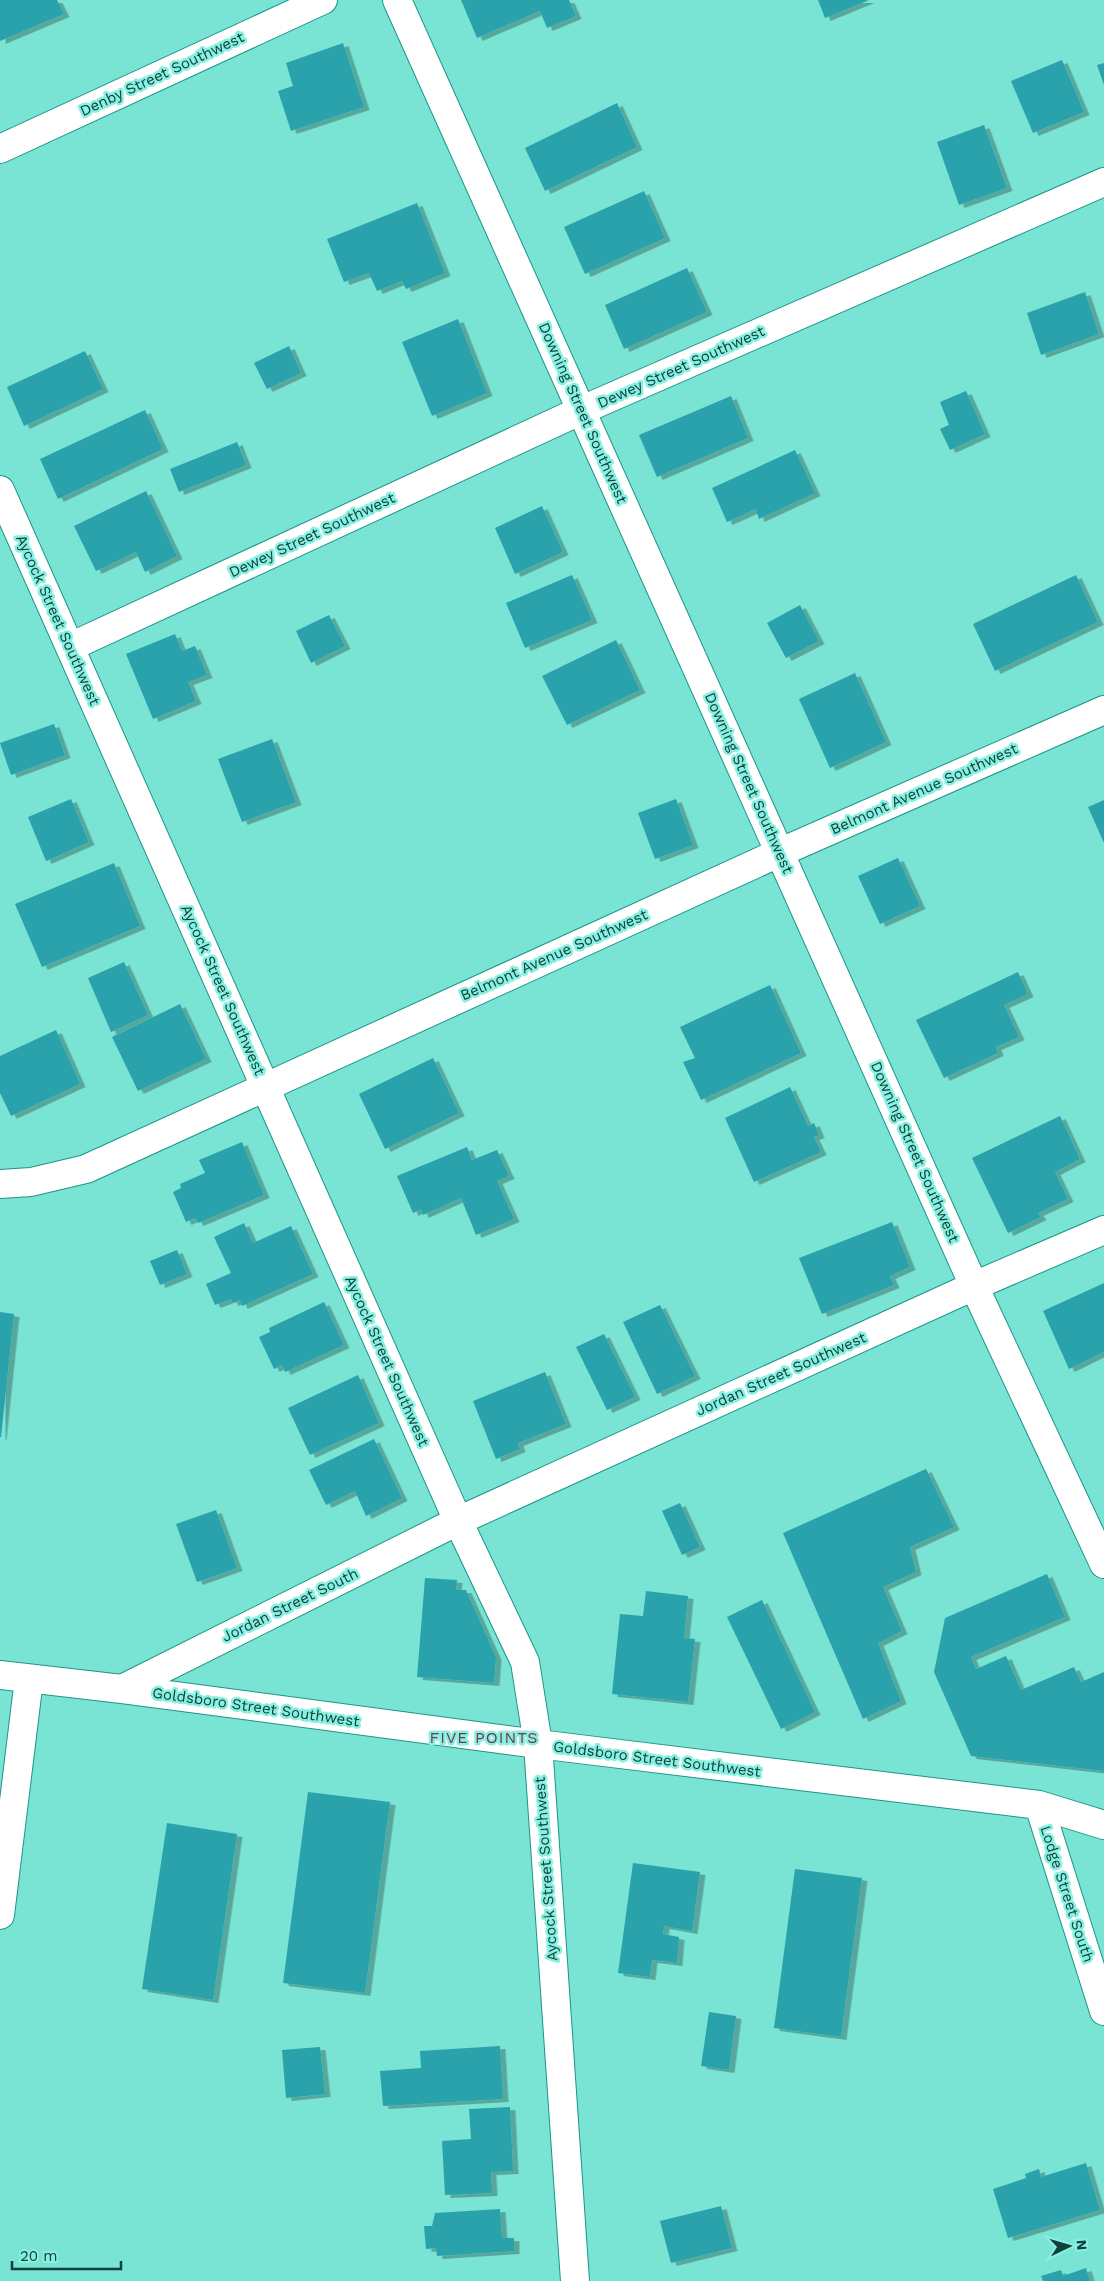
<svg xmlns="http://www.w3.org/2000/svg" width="1104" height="2281" font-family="'Work Sans',sans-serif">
  <defs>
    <filter id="shadow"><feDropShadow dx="5.5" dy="3" stdDeviation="0" flood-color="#0004"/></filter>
  </defs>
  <rect width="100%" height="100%" fill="#79e3d4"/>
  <path fill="#2aa2ac" filter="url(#shadow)" d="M0 0H57L64 14 0 41Z
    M461 0H569L576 16 547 28 540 11 477 38Z
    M818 0H869L825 18Z
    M343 43 364 107 291 131 278 91 293 86 286 63Z
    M1062 60 1084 112 1033 133 1011 81Z
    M1104 63V85L1097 65Z
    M617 103 637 147 545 191 525 148Z
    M984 125 1007 188 959 205 937 142Z
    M644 191 665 238 585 274 564 227Z
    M417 203 445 273 406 289 402 281 377 291 369 273 344 282 327 239Z
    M687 268 707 312 624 349 605 305Z
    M1085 292 1099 334 1041 355 1027 313Z
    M458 319 487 393 432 416 402 342Z
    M289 346 301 373 267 389 254 363Z
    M85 351 103 389 24 426 7 387Z
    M966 391 985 434 950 450 940 429 949 425 940 402Z
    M731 396 748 438 657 477 639 435Z
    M145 410 163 449 58 499 40 459Z
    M237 442 246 465 179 492 170 469Z
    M795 450 815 493 759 519 756 509 727 522 712 488Z
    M146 491 177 556 145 572 136 552 96 571 74 526Z
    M542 506 563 552 515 574 495 528Z
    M572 575 592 620 525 648 506 603Z
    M1076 575 1098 622 995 671 973 624Z
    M800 605 819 641 786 658 767 623Z
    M329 615 345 646 311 663 296 631Z
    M175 634 182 651 195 646 207 675 188 682 196 701 153 719 126 654Z
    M616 640 640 690 567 725 542 676Z
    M855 673 886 742 830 768 799 699Z
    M54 724 65 755 11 775 0 743Z
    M272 739 296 802 242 822 218 759Z
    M71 799 89 842 46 861 28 817Z
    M676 799 693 845 655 859 638 813Z
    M1104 800V843L1088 807Z
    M898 858 920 906 880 924 858 876Z
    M114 863 140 926 42 967 15 904Z
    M124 962 148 1015 111 1032 88 978Z
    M1018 972 1028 994 1004 1005 1019 1037 996 1047 998 1053 944 1078 916 1020Z
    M770 985 801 1053 701 1100 683 1062 695 1058 680 1027Z
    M180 1004 206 1059 138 1091 112 1037Z
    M56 1030 80 1084 11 1116 0 1093V1056Z
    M433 1058 459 1113 385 1149 359 1094Z
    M790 1087 808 1126 814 1123 819 1135 814 1137 821 1152 754 1182 725 1118Z
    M1060 1116 1080 1159 1055 1172 1068 1199 1038 1213 1041 1217 1008 1233 972 1158Z
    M242 1142 264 1195 198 1223 195 1218 186 1222 173 1192 181 1188 180 1184 205 1173 199 1160Z
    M467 1147 472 1160 497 1150 509 1176 497 1181 514 1219 476 1235 461 1198 423 1215 421 1209 413 1213 397 1176Z
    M892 1222 910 1267 890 1276 894 1285 822 1314 799 1258Z
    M244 1223 253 1243 291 1226 313 1274 242 1306 240 1300 233 1303 231 1299 215 1305 206 1284 231 1273 214 1237Z
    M177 1250 187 1274 160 1285 150 1261Z
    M1104 1283V1352L1069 1369 1043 1311Z
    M324 1302 344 1345 285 1372 282 1365 274 1369 259 1337 270 1332 269 1328Z
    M660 1305 695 1376 657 1394 623 1322Z
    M0 1312 14 1314 1 1437H0Z
    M604 1334 635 1397 607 1410 576 1347Z
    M545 1372 566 1424 518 1443 520 1449 496 1459 473 1401Z
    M358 1375 379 1423 310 1455 288 1408Z
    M374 1439 402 1498 366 1516 355 1491 326 1505 309 1470Z
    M926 1469 954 1527 910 1547 916 1572 883 1587 902 1631 878 1643 901 1701 863 1719 783 1533Z
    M680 1503 700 1547 682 1555 662 1511Z
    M216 1510 237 1568 197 1582 176 1524Z
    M1047 1574 1065 1617 971 1657 976 1669 1006 1656 1021 1690 1074 1667 1081 1682 1104 1672V1771L971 1756 934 1672 945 1618Z
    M425 1578 457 1580 456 1590H466L496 1657 494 1683 417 1677Z
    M646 1591 688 1596 684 1638 695 1639 688 1702 612 1694 620 1614 643 1616Z
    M762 1600 815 1712 781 1729 727 1617Z
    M308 1792 390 1802 365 1993 283 1983Z
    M167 1823 237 1834 213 2000 142 1989Z
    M633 1863 700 1872 692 1931 664 1926 663 1934 679 1937 677 1963 652 1960 650 1977 618 1973Z
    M795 1869 862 1878 841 2037 774 2028Z
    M709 2012 736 2016 729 2070 701 2066Z
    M500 2046 503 2099 383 2106 380 2071 421 2068 420 2051Z
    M320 2047 325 2094 286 2098 282 2050Z
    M510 2107 513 2171 491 2172 492 2193 445 2195 442 2141 471 2139 469 2109Z
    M1086 2163 1100 2210 1008 2238 993 2189 1026 2178 1025 2174 1039 2169 1041 2177Z
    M721 2206 732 2248 671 2263 660 2221Z
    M500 2209 502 2238H514V2251L437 2256 436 2248 426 2249 424 2226H432L435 2213Z
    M1086 2268 1090 2281H1043L1041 2276 1061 2270 1063 2276Z"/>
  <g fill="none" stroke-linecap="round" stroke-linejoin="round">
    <defs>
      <path id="minor" d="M397 0 974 1286 1104 1564
        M0 149 323 0
        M0 490 458 1521 525 1662 538 1744 575 2281
        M70 647 582 410 1104 182
        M0 1184 31 1182 86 1169 781 852 1104 710
        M0 1675 122 1689 538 1744 1039 1805 1104 1825
        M122 1689 458 1521 974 1286 1104 1230
        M1039 1805 1104 2011
        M0 1915 29 1679"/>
    </defs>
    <use href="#minor" stroke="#1c9588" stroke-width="30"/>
    <use href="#minor" stroke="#fff" stroke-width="28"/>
  </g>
  <g text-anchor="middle" stroke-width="5" stroke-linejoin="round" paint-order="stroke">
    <g font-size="15" fill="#11403a" stroke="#87f0e1">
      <text transform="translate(162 74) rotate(-25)" y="5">Denby Street Southwest</text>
      <text transform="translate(681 367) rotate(-24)" y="5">Dewey Street Southwest</text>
      <text transform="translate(583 413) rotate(66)" y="5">Downing Street Southwest</text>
      <text transform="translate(312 535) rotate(-25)" y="5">Dewey Street Southwest</text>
      <text transform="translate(58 620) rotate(66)" y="5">Aycock Street Southwest</text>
      <text transform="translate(749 783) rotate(66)" y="5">Downing Street Southwest</text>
      <text transform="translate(924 789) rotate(-24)" y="5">Belmont Avenue Southwest</text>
      <text transform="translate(554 955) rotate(-24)" y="5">Belmont Avenue Southwest</text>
      <text transform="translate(223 990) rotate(66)" y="5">Aycock Street Southwest</text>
      <text transform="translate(915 1152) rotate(66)" y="5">Downing Street Southwest</text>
      <text transform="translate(387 1361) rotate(66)" y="5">Aycock Street Southwest</text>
      <text transform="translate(781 1374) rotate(-24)" y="5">Jordan Street Southwest</text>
      <text transform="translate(290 1605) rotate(-26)" y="5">Jordan Street South</text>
      <text transform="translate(256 1707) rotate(8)" y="5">Goldsboro Street Southwest</text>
      <text transform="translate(657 1759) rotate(7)" y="5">Goldsboro Street Southwest</text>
      <text transform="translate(546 1869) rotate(-94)" y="5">Aycock Street Southwest</text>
      <text transform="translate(1067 1894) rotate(72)" y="5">Lodge Street South</text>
    </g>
    <g font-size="16" letter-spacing="1" fill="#7a3449" stroke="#87f0e1">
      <text x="484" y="1743">FIVE POINTS</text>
    </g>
  </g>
  <g transform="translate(1069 2246) rotate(85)" stroke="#87f0e1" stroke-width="4" paint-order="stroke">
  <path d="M0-4L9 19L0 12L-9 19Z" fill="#11403a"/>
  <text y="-8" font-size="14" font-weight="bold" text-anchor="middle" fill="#11403a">N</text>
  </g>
  <path d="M12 2261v8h109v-8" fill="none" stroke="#11403a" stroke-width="2.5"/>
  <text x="20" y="2261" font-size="15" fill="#11403a" stroke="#87f0e1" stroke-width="4" paint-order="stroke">20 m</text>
</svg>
